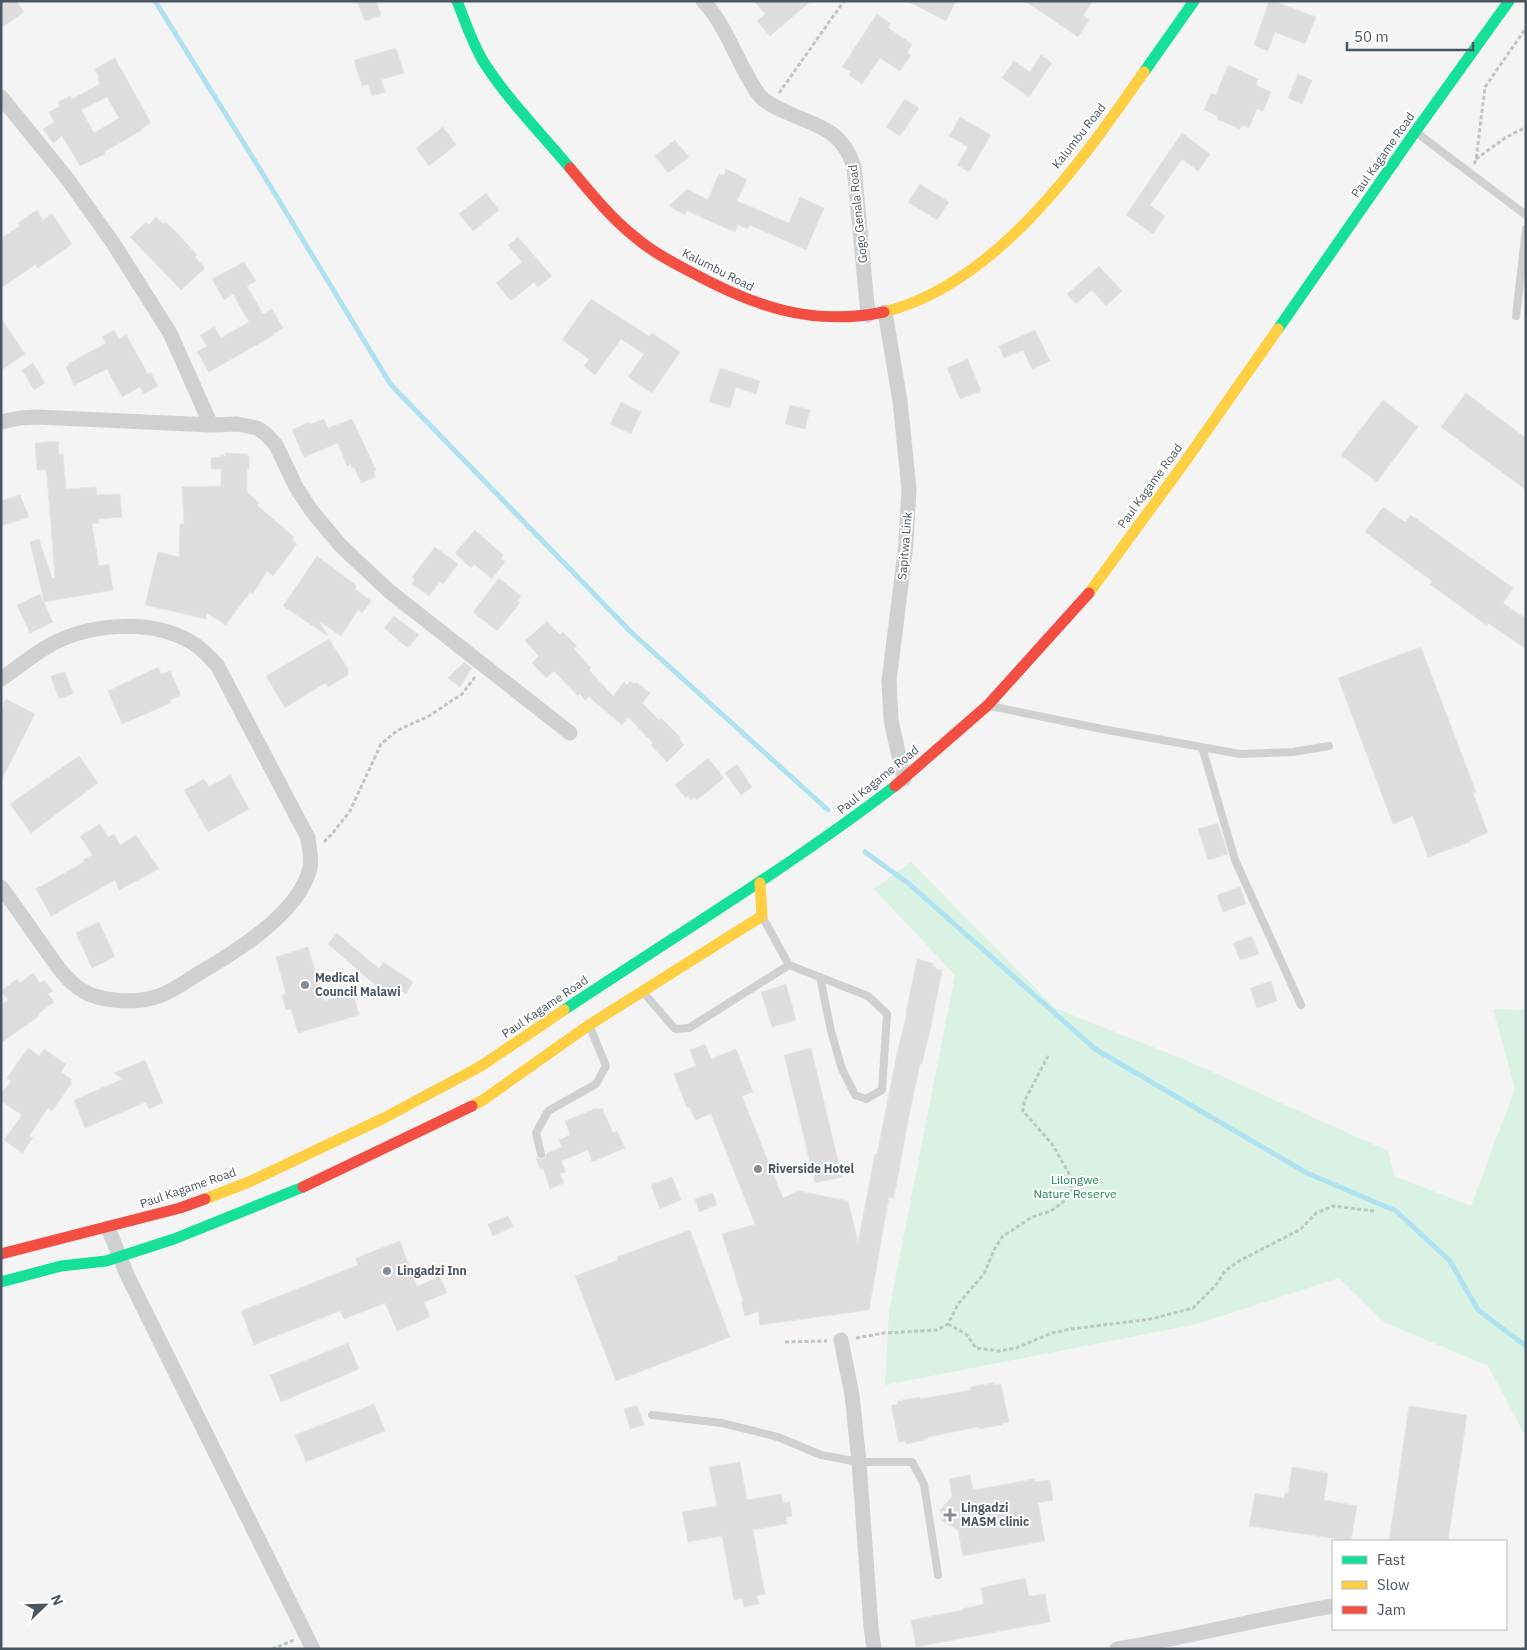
<svg xmlns="http://www.w3.org/2000/svg" width="1527" height="1650" font-family="'IBM Plex Sans',sans-serif">
  <rect width="100%" height="100%" fill="#f4f4f4"/>
  <path fill="#d9f2e3" d="M911 862 1055 1008 1188 1061 1388 1151 1395 1176 1471 1206 1515 1088 1493 1009 1526 1010V1437L1488 1366 1384 1322 1339 1278 1197 1324 885 1385 889 1311 955 975 874 889Z"/>
  <g fill="none" stroke-linecap="round" stroke-linejoin="round">
    <path stroke="#aee2f0" stroke-width="5" d="M155 1 258 166 391 385 632 633 828 810
      M865 852 908 883 1095 1049 1307 1173 1396 1211 1450 1261 1478 1310 1526 1346"/>
  </g>
  <path fill="#ddddde" stroke="#e5e6e7" fill-rule="evenodd" d="M1 1H16L24 12 1 28Z
    M357 1H376L381 15 365 21Z
    M754 1H811L770 36 757 21 765 14Z
    M907 1H956L946 21Z
    M1025 1H1093L1083 15 1089 20 1078 37Z
    M1269 1H1274L1316 17 1305 44 1275 32 1268 51 1254 45Z
    M877 14 891 24 888 28 912 44 907 53 911 55 900 71 880 58 862 84 849 75 851 72 842 67Z
    M396 48 404 73 381 80 385 92 372 96 368 84 362 86 354 60Z
    M1041 55 1052 63 1029 97 1002 78 1014 61 1030 72Z
    M115 58 151 123 141 129 142 130 104 152 105 154 80 166 62 136 53 143 43 129 54 122 49 112 60 106 58 102 70 96 72 99 100 84 97 79 99 77 95 69ZM107 97 119 118 94 133 81 110Z
    M1228 65 1258 79 1256 85 1271 92 1263 111 1257 109 1249 128 1243 125 1240 129 1217 119 1218 116 1204 110 1211 93 1216 95Z
    M1298 74 1312 80 1302 104 1288 98Z
    M905 99 919 108 900 136 886 127Z
    M960 117 991 135 969 172 957 165 968 147 949 136Z
    M443 127 456 145 429 166 416 148Z
    M1182 133 1210 154 1198 171 1182 159 1150 205 1165 216 1153 234 1126 215Z
    M675 140 689 157 668 173 655 156Z
    M726 169 747 179 737 201 789 223 800 197 824 208 806 250 750 225 748 229 738 225 735 232 687 211 685 215 669 206 687 189 708 200 719 174 724 175Z
    M920 184 949 202 937 220 908 202Z
    M486 193 499 210 473 231 459 214Z
    M37 210 43 220 52 214 72 244 38 268 35 265 1 288V238L20 226 18 223Z
    M156 217 163 224 166 222 176 232 197 255 195 257 205 268 181 290 130 237 146 222 149 225Z
    M518 237 552 276 538 287 534 282 511 301 496 283 522 262 508 245Z
    M244 262 256 281 247 286 263 314 272 309 283 328 273 334 274 335 209 372 197 352 207 346 200 335 214 327 221 338 249 322 233 294 224 300 212 279Z
    M1099 266 1122 291 1106 306 1092 290 1076 304 1067 294Z
    M591 299 649 336 652 333 680 352 652 393 628 377 644 354 621 339 595 375 584 366 589 359 562 340Z
    M1 318 25 354 1 370Z
    M114 330 119 339 126 335 148 374 151 372 158 386 144 394 140 387 122 397 107 369 74 385 66 367 69 365 68 364 106 343 102 337Z
    M1035 330 1050 361 1032 369 1023 350 1004 358 999 346Z
    M968 359 981 391 960 399 947 368Z
    M33 363 45 383 34 390 22 370Z
    M720 368 760 381 756 394 736 387 730 408 709 402Z
    M1466 393 1526 438V490L1441 427Z
    M1383 400 1418 427 1377 482 1341 455Z
    M621 402 641 412 631 434 610 424Z
    M790 405 810 410 805 429 785 424Z
    M324 419 328 428 352 419 376 470 373 471 376 477 361 483 354 467 352 468 351 464 347 466 338 443 304 457 292 430 309 422 310 424Z
    M58 441 59 454H63L66 489 96 487 97 495 120 494 122 517 98 519 99 523 92 524 99 566 109 564 113 590 44 602 30 542 39 539 52 578H55L47 476 46 470H37L35 443Z
    M225 453 247 454V456H249V469H247V492L259 503 257 505 294 537 292 540 297 544 273 576 267 571 253 594 250 592 226 625 207 613 206 619 145 605 158 552 179 557 180 524H184L182 487 221 486V469H211V458L221 457V455L225 456Z
    M20 495 29 517 1 526V501Z
    M1383 507 1405 522 1411 515 1513 588 1503 603 1526 619V649L1488 623 1486 625 1430 584 1432 581 1365 532Z
    M475 530 503 555 501 559 505 562 492 579 474 564 471 568 455 553Z
    M435 547 458 564 443 584 440 582 429 596 412 584 415 579 412 577Z
    M317 556 357 586 355 589 371 601 362 613 358 610 341 636 319 621 328 636 283 606Z
    M499 578 521 596 517 601 520 603 497 631 473 612Z
    M40 594 53 622 30 633 17 605Z
    M394 616 419 635 408 648 384 628Z
    M547 621 560 635 563 632 577 646 574 649 591 668 589 670 613 696 624 682 627 685 630 681 634 684 636 682 650 693 642 703 659 720 661 718 681 738 679 739 684 745 667 762 651 745 653 743 628 717 622 725 589 697 585 700 580 694 578 696 554 671 546 678 532 663 539 656 525 641Z
    M329 639 348 669V675L328 687 325 683 285 708 266 676Z
    M1421 647 1476 792 1473 793 1488 833 1470 840V842L1428 857 1413 816 1393 824 1338 678Z
    M464 662 472 668 460 687 448 678Z
    M158 667 161 674 170 671 181 695 170 700 171 703 122 724 108 691Z
    M65 672 73 694 59 699 51 676Z
    M6 699 35 714 1 781V710Z
    M79 756 98 783 31 833 10 804Z
    M708 758 724 778 697 800 695 797 691 800 688 796 686 798 675 785Z
    M737 764 752 787 741 795 725 773Z
    M230 775 249 809 208 832 184 790 204 779 209 787Z
    M1218 823 1228 854 1208 860 1198 829Z
    M100 824 108 837 114 834 120 845 136 835 159 869 119 890 115 880 51 916 36 889 84 862 83 860 92 855 80 836Z
    M1240 887 1246 904 1223 912 1217 895Z
    M99 922 115 957 92 968 76 933Z
    M337 933 379 969 383 962 413 982 406 994 395 987 383 992 328 944Z
    M1252 936 1259 954 1240 960 1233 943Z
    M308 947 324 1001 353 993 359 1015 298 1033 291 1009 286 1010 282 995 286 994 276 957Z
    M917 959 933 963 932 966 936 967V969L942 970 931 1026 922 1064H920L909 1116 894 1198 889 1197 869 1310 760 1325 758 1312 745 1316 741 1301H743L722 1234 755 1224 711 1114 695 1120 690 1107 687 1108 674 1074 696 1066 690 1050 705 1044 711 1059 736 1049 753 1092 742 1096 783 1198 799 1191 848 1201 858 1242 875 1154H877L896 1058 907 1013H906Z
    M33 973 40 983 44 980 53 991 48 994 54 1002 38 1014 39 1016 1 1043V1005L8 1000 1 991 17 979 20 983Z
    M1271 981 1277 1001 1257 1008 1250 988Z
    M786 984 796 1020 772 1027 761 992Z
    M28 1048 39 1056 44 1049 66 1064 61 1072 71 1079V1084L52 1111 48 1108 29 1136 33 1138 22 1153 4 1140 22 1115 1 1101V1094L11 1081 7 1078Z
    M811 1048 842 1177 815 1183 784 1055Z
    M145 1060 163 1103 149 1109 146 1102 85 1128 74 1100 123 1079 114 1073Z
    M597 1108V1110L602 1108 613 1133 617 1131 625 1148 592 1162 588 1150 561 1161 566 1172 560 1174 564 1183 550 1189 543 1168 540 1169 536 1158 543 1159 547 1153 562 1147 559 1140 570 1135 565 1121Z
    M672 1177 681 1200 660 1209 651 1185Z
    M713 1193 717 1205 699 1212 695 1199Z
    M508 1216 513 1227 493 1236 488 1224Z
    M690 1230 730 1337 616 1381 575 1276 618 1260 617 1257Z
    M400 1241 417 1286 440 1277 447 1293 424 1302 430 1317 397 1331 385 1303 344 1319 340 1311 254 1345 241 1311 358 1265 356 1258Z
    M348 1343 359 1369 281 1402 270 1375Z
    M994 1383V1385L1001 1384 1009 1422 1002 1423V1425L979 1429 978 1427 928 1437V1439L906 1444 905 1441 899 1443 891 1405 898 1404 897 1401 920 1397V1399L971 1390 970 1387Z
    M374 1404 385 1431 306 1462 295 1435Z
    M637 1405 644 1425 630 1429 624 1409Z
    M1409 1406 1467 1415 1448 1541H1389Z
    M740 1462 747 1500 781 1494 783 1503 790 1501 792 1516 786 1517 787 1524 753 1530 765 1594 757 1596 759 1604 744 1607 742 1598 734 1600 722 1536 688 1542 682 1512 717 1506 709 1467Z
    M1292 1467 1328 1473 1324 1500 1357 1506 1351 1541 1249 1526 1255 1493 1284 1498 1285 1493H1288Z
    M970 1475 973 1490 1034 1479V1482L1050 1480 1053 1500 1038 1503 1045 1541 963 1556 958 1530 942 1521 940 1510 952 1497 949 1479Z
    M1025 1578 1029 1596 1045 1594 1050 1622 916 1647 911 1620 963 1610 962 1609 984 1604 981 1588Z"/>
  <g fill="none" stroke-linecap="round" stroke-linejoin="round">
    <path stroke="#bcc7c4" stroke-width="3" stroke-dasharray="4 2.5" stroke-linecap="butt" d="M779 93 844 1
      M1476 159 1505 138 1526 127
      M1474 164 1476 160 1485 87 1526 28
      M324 842 332 834 350 811 381 744 398 730 429 716 462 694 475 677
      M948 1324 966 1334 976 1348 999 1351 1016 1348 1052 1333 1071 1329 1151 1319 1193 1308 1216 1285 1225 1271 1239 1261 1301 1229 1316 1213 1333 1206 1374 1211
      M856 1338 884 1333 937 1330 948 1324 958 1304 984 1274 994 1250 1002 1237 1032 1217 1051 1211 1063 1202 1071 1191V1177L1052 1144 1023 1111 1024 1102 1048 1056
      M785 1342 827 1341
      M272 1649 294 1640"/>
    <path stroke="#ced0d2" stroke-width="8" d="M1417 133 1526 215
      M1516 316 1526 229
      M990 706 1102 729 1240 754 1293 752 1329 746
      M1202 747 1235 860 1301 1005
      M763 918 789 965 868 996 887 1014 882 1090 866 1099 855 1095 842 1069 831 1031 820 977
      M643 992 675 1029 689 1028 789 965
      M541 1154 536 1133 548 1111 596 1084 606 1066 590 1027
      M652 1415 722 1423 778 1437 821 1455 859 1462H912L924 1484 938 1575"/>
    <path stroke="#ced0d2" stroke-width="15" d="M703 1C721 18 735 55 748 77 752 84 756 93 763 99 770 105 777 108 786 112 819 127 842 129 854 167L868 315
      M1 97 66 177 113 243 170 333 211 425
      M885 312 900 401 909 489 906 544 889 681 891 720 904 779
      M1 422 20 418 37 417 211 425 237 424 257 428 266 434 276 445 296 487 311 510 340 545 389 591 570 733
      M1 679C16 669 30 657 45 648 86 623 150 618 191 642 202 648 209 657 217 665L308 838C309 848 312 858 310 868 299 914 234 953 196 975 184 983 171 992 156 997 136 1003 109 1002 89 994 66 984 53 959 38 939 26 922 14 904 1 887
      M108 1228 128 1277 313 1649
      M841 1340 852 1395 859 1462 871 1627 874 1649
      M1117 1649C1189 1637 1261 1618 1333 1606"/>
    <path stroke="#16e098" stroke-width="11" d="M457 1C465 21 472 42 483 61 507 99 541 133 570 168
      M1144 72 1194 1
      M1278 329 1415 132 1509 1
      M564 1010C675 936 789 867 895 786
      M1 1282 61 1266 106 1261 174 1239 303 1187"/>
    <path stroke="#ffcf43" stroke-width="11" d="M884 312C997 284 1081 162 1144 72
      M1089 593 1182 466 1278 329
      M472 1106 483 1100 589 1025 762 916 760 883
      M205 1199 249 1182 384 1118 481 1066 564 1010"/>
    <path stroke="#f24e42" stroke-width="11" d="M570 168C590 192 610 217 635 237 651 251 670 261 689 271 753 306 811 327 884 312
      M895 786 988 705 1089 593
      M303 1187 472 1106
      M1 1254 180 1208 205 1199"/>
  </g>
  <g fill="#868d94" stroke="#fff" stroke-width="2">
    <circle cx="305" cy="985" r="5"/>
    <circle cx="758" cy="1169" r="5"/>
    <circle cx="387" cy="1271" r="5"/>
    <path d="M947.5 1507.5h5v5h5v5h-5v5h-5v-5h-5v-5h5z"/>
  </g>
  <g text-anchor="middle" stroke-width="4" stroke-linejoin="round" paint-order="stroke">
    <g font-size="12" fill="#4a5661" stroke="#fff">
      <text transform="translate(1079 136) rotate(-52)" y="4">Kalumbu Road</text>
      <text transform="translate(1383 155) rotate(-55)" y="4">Paul Kagame Road</text>
      <text transform="translate(858 214) rotate(-96)" y="4">Gogo Genala Road</text>
      <text transform="translate(718 270) rotate(27)" y="4">Kalumbu Road</text>
      <text transform="translate(1150 486) rotate(-54)" y="4">Paul Kagame Road</text>
      <text transform="translate(905 546) rotate(-85)" y="4">Sapitwa Link</text>
      <text transform="translate(878 780) rotate(-39)" y="4">Paul Kagame Road</text>
      <text transform="translate(545 1007) rotate(-34)" y="4">Paul Kagame Road</text>
      <text transform="translate(188 1188) rotate(-19)" y="4">Paul Kagame Road</text>
    </g>
    <g font-size="12" font-weight="bold" fill="#4a5661" stroke="#fff" text-anchor="start">
      <text x="315" y="982">Medical<tspan x="315" dy="14">Council Malawi</tspan></text>
      <text x="768" y="1173">Riverside Hotel</text>
      <text x="397" y="1275">Lingadzi Inn</text>
      <text x="961" y="1512">Lingadzi<tspan x="961" dy="14">MASM clinic</tspan></text>
    </g>
    <g font-size="12" fill="#17864f" stroke="#fff">
      <text x="1075" y="1184">Lilongwe<tspan x="1075" dy="14">Nature Reserve</tspan></text>
    </g>
  </g>
  <rect width="1527" height="1650" fill="none" stroke="#4a5661" stroke-width="5"/>
  <rect x="1332" y="1540" width="175" height="90" fill="#ffffff" stroke="#b7bbc0"/>
  <rect x="1342" y="1556" width="25" height="8" fill="#16e098" stroke="#b7bbc0"/>
  <text x="1377" y="1565" font-size="15" fill="#4a5661">Fast</text>
  <rect x="1342" y="1581" width="25" height="8" fill="#ffcf43" stroke="#b7bbc0"/>
  <text x="1377" y="1590" font-size="15" fill="#4a5661">Slow</text>
  <rect x="1342" y="1606" width="25" height="8" fill="#f24e42" stroke="#b7bbc0"/>
  <text x="1377" y="1615" font-size="15" fill="#4a5661">Jam</text>
  <g transform="translate(45 1605) rotate(67)" stroke="#ffffff" stroke-width="4" paint-order="stroke">
  <path d="M0-4L9 19L0 12L-9 19Z" fill="#4a5661"/>
  <text y="-8" font-size="14" font-weight="bold" text-anchor="middle" fill="#4a5661">N</text>
  </g>
  <path d="M1347 42v8h126v-8" fill="none" stroke="#4a5661" stroke-width="2.5"/>
  <text x="1354" y="42" font-size="15" fill="#4a5661" stroke="#ffffff" stroke-width="4" paint-order="stroke">50 m</text>
</svg>
